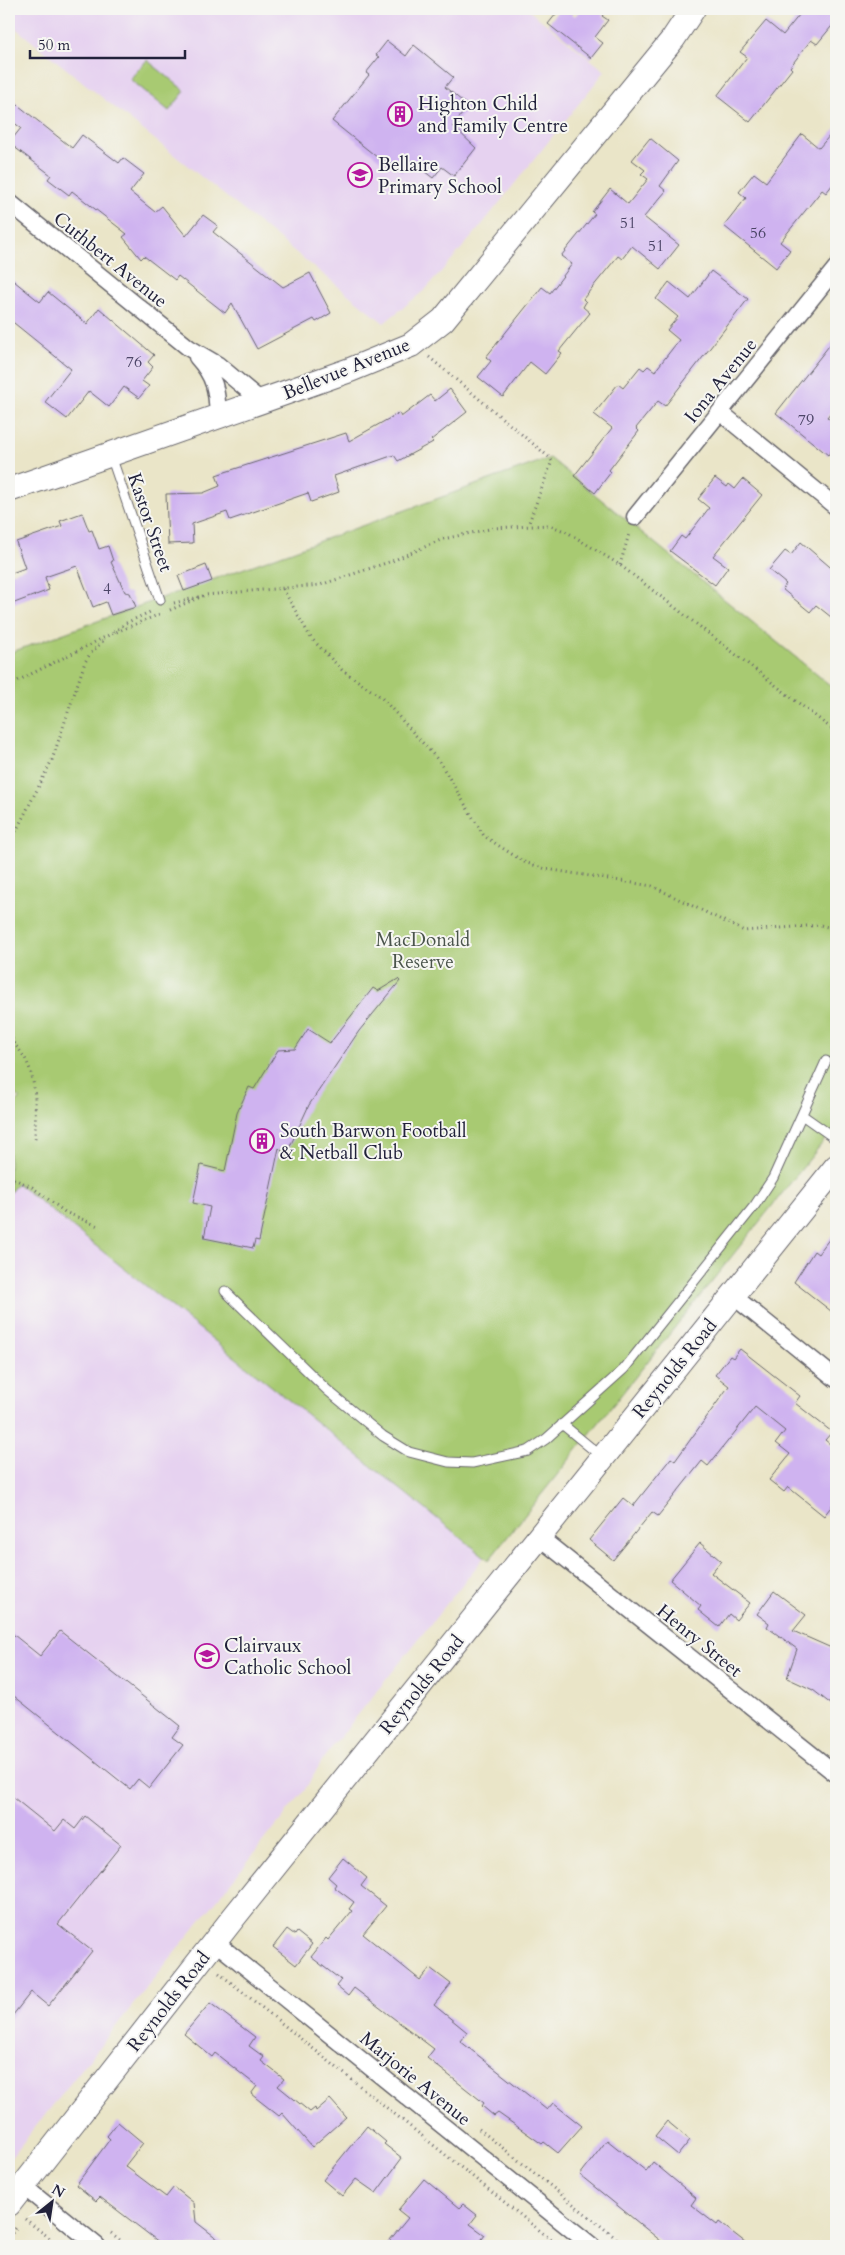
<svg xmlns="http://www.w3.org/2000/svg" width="845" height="2255" font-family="Cardo,serif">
  <rect width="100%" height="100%" fill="#f6f6f2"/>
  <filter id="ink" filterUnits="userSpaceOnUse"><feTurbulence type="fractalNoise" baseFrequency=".02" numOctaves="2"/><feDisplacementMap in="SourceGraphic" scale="10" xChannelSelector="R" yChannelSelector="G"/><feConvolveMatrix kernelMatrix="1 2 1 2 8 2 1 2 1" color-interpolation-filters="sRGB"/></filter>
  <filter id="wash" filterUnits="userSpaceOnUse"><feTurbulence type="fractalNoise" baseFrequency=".0096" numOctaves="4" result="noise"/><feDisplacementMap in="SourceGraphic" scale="20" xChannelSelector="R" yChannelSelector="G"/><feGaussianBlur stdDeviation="1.12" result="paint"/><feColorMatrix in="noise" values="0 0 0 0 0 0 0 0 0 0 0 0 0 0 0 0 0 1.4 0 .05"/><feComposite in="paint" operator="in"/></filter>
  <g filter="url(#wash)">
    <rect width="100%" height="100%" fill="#eae5c8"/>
    <path fill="#e6d2f0" d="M9 9H527L605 71 476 232 426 289 384 323 9 23Z
      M17 1183 485 1556 325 1756 304 1791 9 2160V1194Z"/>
    <path fill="#a8ca72" stroke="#657656" d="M147 60 185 91 169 111 130 79Z
      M550 458 836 690V1126L489 1560 17 1183 9 1194V1112L20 1098 9 1089V653Z"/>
    <g id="blocks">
      <path fill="#cfb3f0" d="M560 9H566L575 16 581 9H608L602 16 608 20 595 37 603 43 591 58 548 24Z
        M804 9H836V21L817 44 811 40 790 67 792 69 750 122 717 96 747 57 740 52 766 21 783 35Z
        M387 41 406 56 414 45 453 77 445 87 468 106 453 126 476 148 454 176 442 167 433 178 411 161 402 172 386 159 383 162 332 121 369 75 366 73 379 57 376 55Z
        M9 98 72 148 82 135 119 163 123 158 144 174 130 192 155 212 162 206 186 236 203 215 218 226 213 232 283 287 310 273 331 313 316 322 314 319 257 349 232 303 225 313 178 276 175 280 144 256 141 259 123 237 127 234 72 191 69 195 48 179 51 175 9 143 21 128 9 119Z
        M836 128V180L826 193 822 190 780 242 790 250 776 268 724 226 746 198 739 192 754 173 766 182 802 134 819 148Z
        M650 138 678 161 660 186 666 191 644 217 679 245 660 269 632 246 622 259 618 256 583 299 586 302 583 307 590 313 559 351 562 353 545 374 530 362 503 397 478 377 491 361 486 357 542 287 550 293 572 264 561 256 595 214 592 212 610 189 628 204 648 179 641 174 645 170 632 160Z
        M711 271 748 299 665 406 658 401 636 428 639 431 609 470 611 472 595 493 574 476 612 428 594 414 618 384 623 388 640 367 644 370 648 366 655 371 679 340 667 330 678 317 656 299 669 282 690 299Z
        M9 277 40 302 48 292 87 324 99 308 154 355 148 362 153 367 142 381 149 386 139 398 124 387 109 407 89 391 67 419 45 402 71 369 9 319Z
        M836 337V406L827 417 836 424V445L828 455 776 413Z
        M450 389 467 412 431 440 433 442 398 461 394 455 334 476 339 492 311 502 308 493 230 520 227 512 192 524 193 543 168 544 166 494 203 493 220 486 216 475 346 433 349 441 399 413 401 417 430 395 435 401Z
        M715 478 727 487 729 484 735 489 743 479 762 495 713 556 728 567 715 585 670 551 681 536 685 539 709 508 698 499Z
        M82 513 89 531 92 530 99 549 108 546 113 561 111 562 125 592 130 593 136 607 111 615 106 602 93 607 77 566 45 577 49 590 9 605V574L25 568 16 542 62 526 60 521Z
        M801 542 836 572V621L816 605 810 612 782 589 786 584 769 570 785 551 791 555Z
        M206 565 212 581 184 591 178 576Z
        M398 979 400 981 359 1031 309 1105 286 1155 279 1148 259 1241 255 1240 253 1248 204 1238 210 1207 193 1203 201 1165 225 1171 237 1113 249 1087 254 1089 278 1050 295 1049 308 1029 330 1043 373 988 378 991Z
        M836 1230V1315L794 1282 814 1251 818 1254Z
        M740 1349 800 1396 795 1403 832 1432 825 1440 836 1449V1500L824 1516 788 1487 784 1492 769 1480 790 1454 776 1443 785 1431 755 1407 708 1466 702 1461 658 1516 652 1512 613 1560 589 1540 623 1498 633 1506 671 1458 675 1461 729 1386 715 1375 730 1356 733 1358Z
        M700 1543 721 1561 711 1573 750 1603 736 1620 729 1614 719 1627 698 1610 701 1606 670 1580Z
        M774 1591 806 1615 793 1631 836 1650V1708L813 1690 787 1678 797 1649 767 1627 769 1623 757 1614Z
        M9 1631 40 1656 60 1631 180 1726 172 1737 183 1745 149 1788 138 1779 130 1789 9 1692Z
        M9 1794 55 1831 64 1820 75 1829 85 1816 121 1845 58 1924 92 1951 48 2006 31 1992 9 2020Z
        M343 1858 367 1878 361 1886 386 1906 363 1934 420 1980 430 1968 451 1984 434 2005 467 2032 460 2041 547 2110 553 2103 582 2126 558 2153 544 2142 542 2144 498 2113 494 2116 482 2106 484 2103 427 2058 434 2049 354 1988 348 1996 336 1986 341 1980 311 1957 326 1938 328 1940 352 1911 349 1909 354 1902 334 1887 336 1884 328 1877Z
        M287 1929 295 1935 297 1932 312 1944 296 1965 273 1947Z
        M210 2003 255 2037 249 2046 264 2057 261 2061 284 2079 278 2086 310 2112 315 2108 316 2111 330 2099 346 2117 312 2147 282 2113 279 2116 251 2094 257 2086 215 2053 212 2057 184 2034Z
        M667 2121 690 2140 678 2155 655 2136Z
        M118 2122 143 2143 125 2166 166 2197 174 2187 194 2203 196 2222 227 2246H164L100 2197 96 2201 76 2185 110 2139 107 2136Z
        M367 2126 386 2142 384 2144 402 2158 376 2193 356 2179 342 2196 323 2180Z
        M607 2140 646 2171 653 2162 696 2198 691 2205 717 2225 719 2222 750 2246H667L580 2175Z
        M424 2179 459 2208 463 2204 477 2215 470 2224 485 2235 477 2246H385L408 2218 398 2210Z"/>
    </g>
  </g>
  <g filter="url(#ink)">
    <use href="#blocks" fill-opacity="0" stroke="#68666c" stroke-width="1"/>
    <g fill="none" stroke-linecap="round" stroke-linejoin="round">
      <defs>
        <path id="lane" d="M111 456 160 600
          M802 1115 836 1139
          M225 1291 327 1390 383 1436 409 1452 448 1462 472 1463 528 1451 546 1439 624 1369 755 1205 773 1178 826 1061
          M562 1424 602 1457"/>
        <path id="street" d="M9 202 189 348 218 365 261 401
          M197 357C215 377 217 390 218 416
          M720 412 836 507
          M635 517 836 268
          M732 1295 836 1379
          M539 1537 836 1774
          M215 1942 592 2246
          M23 2186 97 2246"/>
        <path id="secondary" d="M9 490 350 370 411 345 443 320 673 39 693 9
          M9 2204 234 1917 836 1167"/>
      </defs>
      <use href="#lane" stroke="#68666c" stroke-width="11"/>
      <use href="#street" stroke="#68666c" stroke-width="19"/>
      <use href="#secondary" stroke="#68666c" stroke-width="26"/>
      <path stroke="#68666c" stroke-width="3" stroke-dasharray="1 4" stroke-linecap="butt" d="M429 357 550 458 552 461 528 525
        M620 565 629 534
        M283 589 311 638 342 670 381 697 439 761 484 836 524 862 546 869 652 886 744 931 820 925 836 929
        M174 603 199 597
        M170 610 205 595 320 585 392 561 443 539 494 528 549 525 567 532 620 565 836 732
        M114 632 126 623 152 611
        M9 685 109 635 160 614
        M9 845 52 760 85 662 90 654 105 639
        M9 1029 14 1044
        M9 1040C40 1063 35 1105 35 1139
        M9 1177 32 1187 65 1212 98 1226
        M219 1973 559 2246
        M479 2129 626 2246
        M25 2219 60 2246
        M111 2233 128 2246
        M9 2237 18 2225"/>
      <use href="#lane" stroke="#fff" stroke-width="9"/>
      <use href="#street" stroke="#fff" stroke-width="16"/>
      <use href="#secondary" stroke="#fff" stroke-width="24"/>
    </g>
  </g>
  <defs>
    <symbol id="building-ring" viewBox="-11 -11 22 22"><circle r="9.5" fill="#f6f6f2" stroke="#b5179e" stroke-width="1.5"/><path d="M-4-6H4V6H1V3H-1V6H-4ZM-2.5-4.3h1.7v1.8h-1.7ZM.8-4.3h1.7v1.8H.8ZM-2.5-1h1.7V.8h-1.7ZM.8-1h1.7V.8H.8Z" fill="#b5179e"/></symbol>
    <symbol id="school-ring" viewBox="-11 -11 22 22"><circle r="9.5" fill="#f6f6f2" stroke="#b5179e" stroke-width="1.5"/><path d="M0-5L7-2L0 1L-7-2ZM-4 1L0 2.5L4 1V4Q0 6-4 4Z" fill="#b5179e"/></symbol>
  </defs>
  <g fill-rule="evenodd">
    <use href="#building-ring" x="386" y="100" width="28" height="28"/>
    <use href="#school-ring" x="346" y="161" width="28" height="28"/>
    <use href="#building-ring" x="248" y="1127" width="28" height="28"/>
    <use href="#school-ring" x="193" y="1642" width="28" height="28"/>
  </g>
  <g text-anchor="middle" stroke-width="4" stroke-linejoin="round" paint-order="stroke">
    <g font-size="16" fill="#4d4668">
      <text x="628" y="228">51</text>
      <text x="758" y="238">56</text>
      <text x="656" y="251">51</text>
      <text x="134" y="367">76</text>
      <text x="806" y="425">79</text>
      <text x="107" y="594">4</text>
    </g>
    <g font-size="19" fill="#22223b" stroke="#f6f6f2" text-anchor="start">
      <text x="418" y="110">Highton Child<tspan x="418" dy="22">and Family Centre</tspan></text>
      <text x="378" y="171">Bellaire<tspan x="378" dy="22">Primary School</tspan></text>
      <text x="280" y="1137">South Barwon Football<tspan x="280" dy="22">&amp; Netball Club</tspan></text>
      <text x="224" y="1652">Clairvaux<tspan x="224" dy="22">Catholic School</tspan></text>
    </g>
    <g font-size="19" fill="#22223b" stroke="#f6f6f2">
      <text transform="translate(111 259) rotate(39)" y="7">Cuthbert Avenue</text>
      <text transform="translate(346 368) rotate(-22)" y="7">Bellevue Avenue</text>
      <text transform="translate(720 380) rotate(-51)" y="7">Iona Avenue</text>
      <text transform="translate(151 522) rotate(71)" y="7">Kastor Street</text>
      <text transform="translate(674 1368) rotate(-51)" y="7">Reynolds Road</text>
      <text transform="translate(700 1640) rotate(39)" y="7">Henry Street</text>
      <text transform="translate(421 1684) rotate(-51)" y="7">Reynolds Road</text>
      <text transform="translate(168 2001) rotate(-52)" y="7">Reynolds Road</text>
      <text transform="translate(416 2078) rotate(39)" y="7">Marjorie Avenue</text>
    </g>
    <g font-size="19" fill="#4a544c" stroke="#f6f6f2">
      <text x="423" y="946">MacDonald<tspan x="423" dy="22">Reserve</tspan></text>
    </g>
  </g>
  <rect width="845" height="2255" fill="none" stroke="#f6f6f2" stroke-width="30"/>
  <g transform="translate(52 2202) rotate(30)" stroke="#f6f6f2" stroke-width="4" paint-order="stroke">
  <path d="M0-4L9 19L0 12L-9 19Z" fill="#22223b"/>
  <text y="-8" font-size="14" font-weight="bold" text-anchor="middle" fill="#22223b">N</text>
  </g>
  <path d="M30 50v8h155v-8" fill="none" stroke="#22223b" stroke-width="2.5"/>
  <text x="38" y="50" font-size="15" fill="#22223b" stroke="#f6f6f2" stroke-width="4" paint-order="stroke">50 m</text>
</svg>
